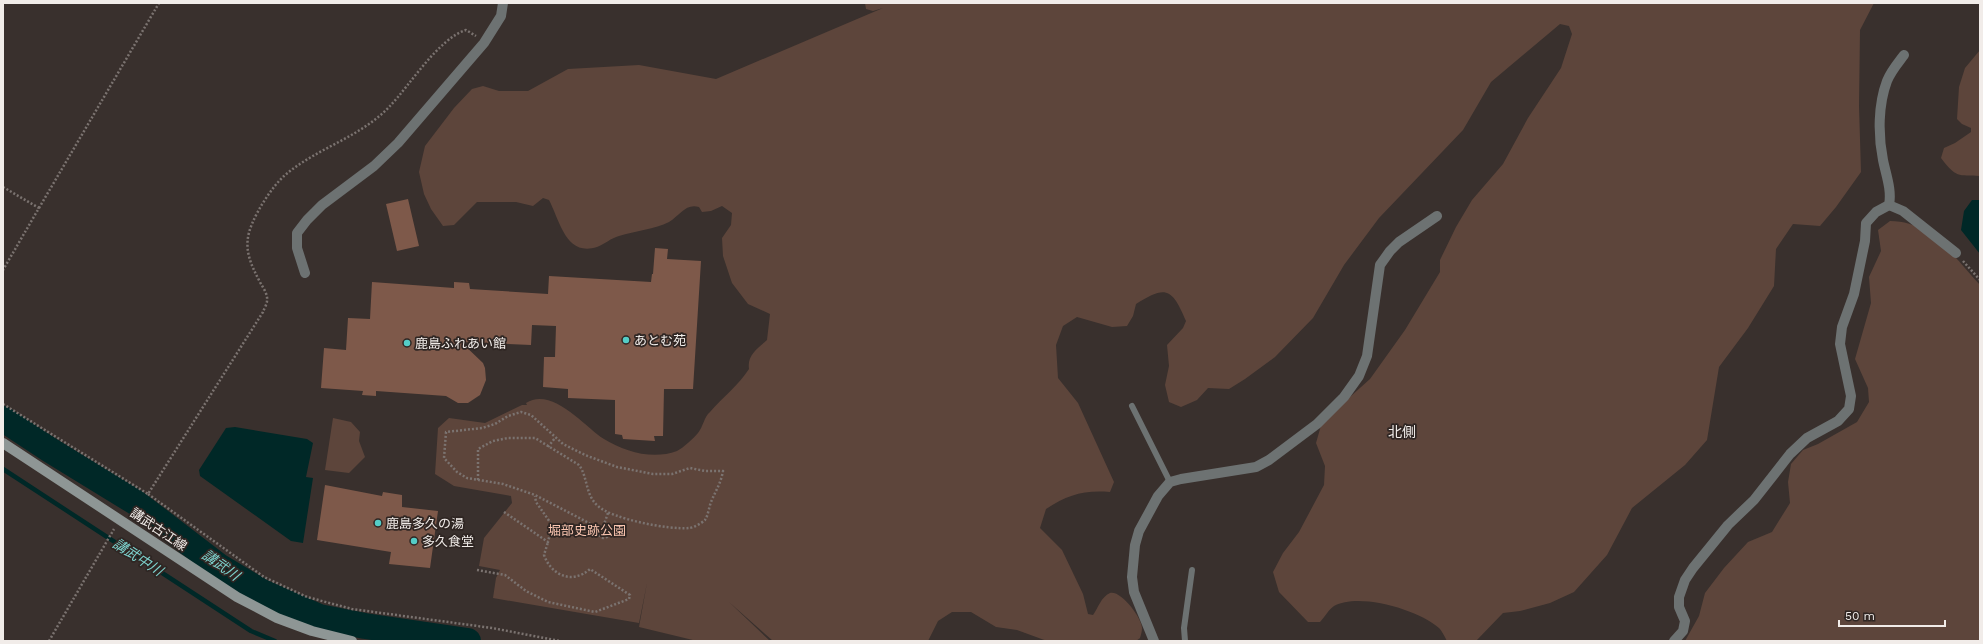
<svg xmlns="http://www.w3.org/2000/svg" width="1983" height="644" font-family="'Work Sans','Noto Sans JP',sans-serif">
  <rect width="100%" height="100%" fill="#39302d"/>
  <path fill="#5d453b" d="M865 3H1874L1860 30 1859 106 1861 172 1836 207 1820 226 1793 224 1776 249 1774 286 1748 328 1719 367 1707 440 1685 465 1632 508 1607 555 1574 592 1550 603 1520 611 1503 613 1476 641H1447C1445 637 1442 631 1439 628 1419 610 1359 592 1334 606 1329 609 1324 618 1320 622H1308L1279 592 1273 572 1283 553 1299 532 1324 485 1325 466 1316 443 1322 422 1370 379 1405 330 1440 272V260L1456 227 1472 200 1503 164 1528 118 1561 68 1572 34 1569 26 1560 24 1491 82 1463 130 1379 218 1344 265 1313 318 1275 357 1245 379 1229 389 1208 388 1197 400 1181 407 1169 402 1165 385 1169 366 1167 345 1183 328 1186 321C1172 288 1166 285 1136 304L1133 316 1127 326 1112 327 1077 317 1063 326 1056 345 1058 378 1078 403 1114 482 1110 492C1083 490 1068 495 1046 509L1040 528 1062 550 1083 594 1088 614 1093 615C1098 608 1101 597 1110 593 1121 590 1142 618 1142 628 1142 631 1141 635 1140 638L1136 641H1047L1017 630 996 627 971 612H952L938 621 928 641H773L729 602 770 641H697L639 627 647 583 639 623 493 598 496 578 500 570 479 566 484 538 512 503 511 496 454 486 435 474 438 428 449 418 485 423 522 405H527L526 403C552 386 585 427 604 439 625 452 653 460 677 451 683 448 694 438 698 433 703 427 704 417 710 412 723 397 738 386 749 369 747 355 757 349 767 340L770 314 748 304 732 283 723 256 722 238 731 225 732 213 722 206 711 211 702 212 699 207C686 203 680 215 669 222 655 229 635 231 619 236 611 238 605 244 597 247 566 257 560 221 549 200L543 198 533 206 516 202H477L454 225 443 226 431 209 424 194 419 172 425 146 454 108 472 89 483 86 499 91H528L568 69 639 65 716 79 883 8 873 11 866 9Z
    M1980 50V176C1958 175 1956 178 1941 158L1944 148 1955 143 1971 132V128L1962 124 1957 119 1959 87 1965 68Z
    M1890 221C1931 221 1955 258 1980 285V641H1685L1699 616 1705 593 1724 568 1748 542 1772 532 1790 503 1788 482 1791 464 1803 450 1818 444 1857 422 1869 402 1868 388 1855 359 1871 303 1869 277 1881 251 1878 230Z
    M333 418 351 422 360 432 359 441 365 457 349 473 325 470Z"/>
  <path fill="#002827" d="M1972 200H1980V254L1961 230 1964 211Z
    M235 427 307 439 313 443 306 477 313 478 303 543 291 541 200 476 199 470 226 428Z"/>
  <g fill="none" stroke-linecap="round" stroke-linejoin="round">
    <path stroke="#002827" stroke-width="4.5" d="M3 469 251 631 275 641"/>
    <path stroke="#002827" stroke-width="26" d="M3 419 50 450 135 502 220 567 262 592 319 617 365 626 468 641"/>
  </g>
  <path fill="#7e594a" d="M408 199 419 246 397 251 386 204Z
    M655 248 668 249 667 259 701 261 693 389H664L663 436H654L655 441 623 439 622 435 615 434V400L568 398V389L543 387 544 357H555L556 326 532 325 531 345 461 342 483 363 485 368 486 380 480 395 468 403H458L446 396 376 391V396L362 395 363 391 321 388 324 348 346 350 348 318 370 319 372 282 454 288V282L469 283 470 289 548 294 549 276 651 282 652 274H653Z
    M325 485 382 496 383 492 402 495V507L438 511 430 568 389 564 391 552 317 540Z"/>
  <g fill="none" stroke-linecap="round" stroke-linejoin="round">
    <path stroke="#7b7370" stroke-width="2.5" stroke-dasharray="2 2" stroke-linecap="butt" d="M3 187 39 208 3 270
      M39 208 159 3
      M1963 261 1980 280
      M3 404 148 494 263 312C264 309 267 304 267 301 268 295 264 289 261 284 250 263 242 247 252 224 258 209 272 187 284 176 316 148 360 138 390 106 410 85 439 38 466 30L476 36
      M548 447 555 438
      M478 480V449L493 441 508 438H535L579 465C588 477 585 495 598 506 612 519 669 530 689 528 693 528 702 523 705 520 708 516 709 507 711 502 715 492 721 483 723 471H705L690 468 672 474H653L617 467 585 455 563 444 531 415 521 412 508 416 495 424 482 428 446 432 444 458 457 472 467 478 503 484 535 495 589 523 595 533 603 538 607 537 608 533 602 530 599 535
      M148 494 264 577 307 597 352 609 492 628 560 641
      M504 512 548 542 552 525 536 502 535 496
      M602 530 608 513
      M477 570 505 575 526 591 548 602 595 612 629 599 630 595 590 569C572 585 551 575 544 555L548 542
      M49 641 114 529"/>
    <path stroke="#6d7272" stroke-width="6" d="M1132 406 1170 482
      M1185 641 1184 628 1192 570"/>
    <path stroke="#6d7272" stroke-width="10" d="M1889 205C1892 190 1886 175 1883 160 1878 135 1878 105 1887 81 1891 71 1898 63 1904 55
      M1154 641 1134 592 1132 577 1135 545 1139 531 1158 496 1170 482 1181 479 1256 467 1269 460 1317 424 1344 397 1359 376 1367 356 1380 265 1390 251 1399 242 1437 216
      M1674 641 1683 631 1685 621 1679 607V597L1685 580 1693 568 1728 525 1754 500 1790 454 1807 438 1838 421 1849 409 1851 396 1840 344 1842 327 1854 294 1865 241 1866 223 1876 212 1889 205 1903 211 1956 253"/>
    <path stroke="#6d7272" stroke-width="10" d="M305 273 297 248V233L307 220 322 205 374 166 398 143 484 43 501 16 503 3"/>
    <path stroke="#8e9695" stroke-width="10" d="M3 443 237 597 277 618 312 631 352 641"/>
  </g>
  <g fill="#54cdc7" stroke="#2f2623" stroke-width="1.5">
    <circle cx="626" cy="340" r="4"/>
    <circle cx="407" cy="343" r="4"/>
    <circle cx="378" cy="523" r="4"/>
    <circle cx="414" cy="541" r="4"/>
  </g>
  <g text-anchor="middle" stroke-width="3.5" stroke-linejoin="round" paint-order="stroke">
    <g font-size="13" fill="#f1ece9" stroke="#2f2623" text-anchor="start">
      <text x="634" y="345">あとむ苑</text>
      <text x="415" y="348">鹿島ふれあい館</text>
      <text x="386" y="528">鹿島多久の湯</text>
      <text x="422" y="546">多久食堂</text>
    </g>
    <g font-size="13" fill="#f1ece9" stroke="#2f2623">
      <text transform="translate(159 529) rotate(34)" y="5">講武古江線</text>
    </g>
    <g font-size="13" fill="#fbc6b1" stroke="#2f2623">
      <text x="587" y="535">堀部史跡公園</text>
    </g>
    <g font-size="14" fill="#f1ece9" stroke="#2f2623">
      <text x="1402" y="437">北側</text>
    </g>
    <g font-size="14" font-style="italic" fill="#7dd3ce" stroke="#2f2623">
      <text transform="translate(138 557) rotate(33)" y="5">講武中川</text>
      <text transform="translate(221 565) rotate(35)" y="5">講武川</text>
    </g>
  </g>
  <rect width="1983" height="644" fill="none" stroke="#f1ece9" stroke-width="8"/>
  <path d="M1839 620v6h106v-6" fill="none" stroke="#f1ece9" stroke-width="2"/>
  <text x="1845" y="620" font-size="12" fill="#f1ece9" stroke="#2f2623" stroke-width="3" paint-order="stroke">50 m</text>
</svg>
